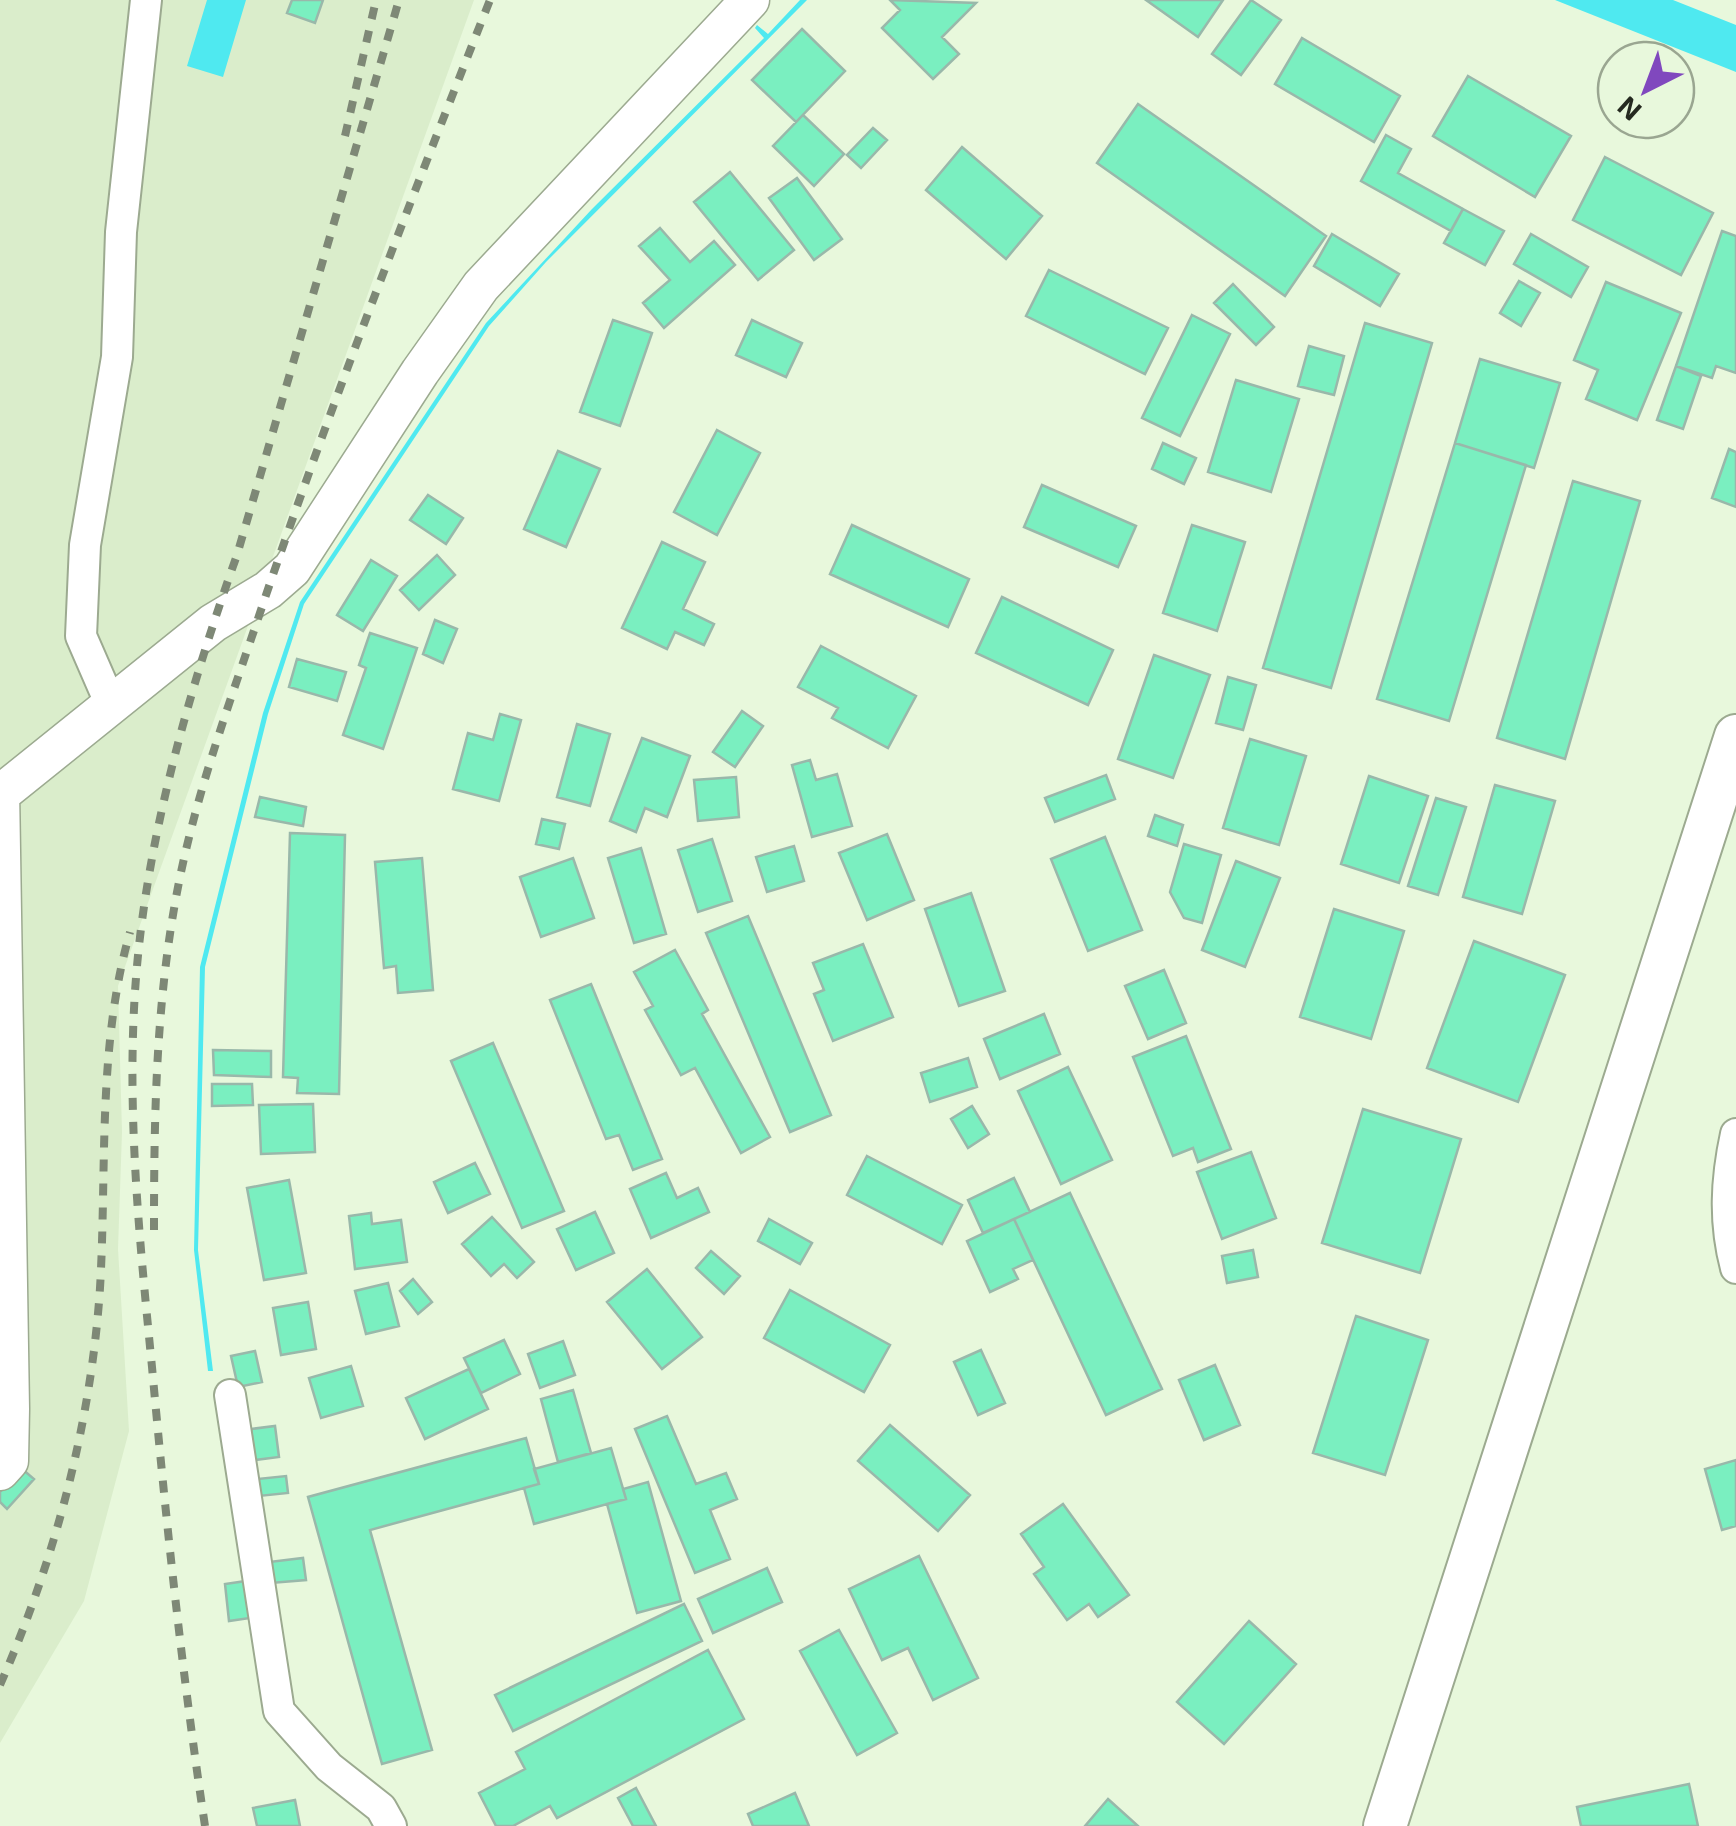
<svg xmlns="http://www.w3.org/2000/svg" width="1736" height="1826" font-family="'Exo 2',sans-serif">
  <rect width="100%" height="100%" fill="#e8f8dc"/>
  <path fill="#daedcb" d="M0 0H474L118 986 122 1132 118 1249 129 1431 84 1601 0 1743Z"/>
  <path fill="#4fe9f0" d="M207 0H246L223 77 187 66Z
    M800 0H807L546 262 489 326 304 604 268 714 205 967 198 1250 213 1371H208L194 1250 200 967 263 713 300 602 486 323 592 209 764 38 755 28 757 25 768 34Z
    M1555 0H1673L1736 25V72Z"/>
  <path fill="#7aefc0" stroke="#99b8aa" stroke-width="2.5" d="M292 0H323L315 23 287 13Z
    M890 0 976 3 942 37 959 54 933 79 882 28 900 10Z
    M1146 0H1223L1198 37Z
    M1251 0 1281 20 1241 75 1212 54Z
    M802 29 845 71 796 122 752 80Z
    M1302 38 1400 96 1374 142 1275 84Z
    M1468 76 1571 136 1535 197 1433 136Z
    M1138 104 1326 236 1285 296 1097 163Z
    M803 115 844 154 814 186 773 146Z
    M873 128 887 140 861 168 847 155Z
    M1386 135 1411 149 1398 173 1463 209 1451 231 1361 181Z
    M962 147 1042 216 1006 259 926 190Z
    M1605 157 1713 213 1681 275 1573 220Z
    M730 172 794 250 758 280 694 202Z
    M797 178 842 239 814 260 769 198Z
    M1463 209 1504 231 1485 265 1444 243Z
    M660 228 690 262 714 241 735 265 664 328 643 303 670 280 639 246Z
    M1722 231 1736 236V373L1716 366 1712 378 1676 366Z
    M1332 234 1399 274 1380 306 1314 266Z
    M1531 234 1588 267 1571 297 1514 264Z
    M1049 270 1168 328 1145 374 1026 316Z
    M1519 281 1540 293 1521 326 1500 313Z
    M1606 282 1681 313 1637 420 1586 399 1598 370 1574 360Z
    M1233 284 1274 327 1256 345 1214 303Z
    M1192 315 1230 334 1180 436 1142 418Z
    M613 320 652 333 620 426 580 412Z
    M752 320 802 343 786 377 736 355Z
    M1365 323 1432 343 1331 688 1263 668Z
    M1309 346 1344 356 1334 395 1298 386Z
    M1480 359 1560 383 1534 468 1455 443Z
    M1676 366 1701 376 1683 429 1657 420Z
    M1236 380 1299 399 1271 492 1208 472Z
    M717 430 760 453 717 535 674 512Z
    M1163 443 1196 458 1184 484 1152 469Z
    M1455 443 1526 465 1449 721 1377 699Z
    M1729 449 1736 452V507L1712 498Z
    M558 451 600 469 566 547 524 529Z
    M1573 481 1640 501 1565 759 1497 738Z
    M1042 485 1136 526 1118 567 1024 527Z
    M428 495 463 518 446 544 410 520Z
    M852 525 969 579 948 627 830 574Z
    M1192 525 1245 542 1217 631 1163 613Z
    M662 542 705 562 683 609 714 624 704 645 675 632 667 649 622 628Z
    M437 555 455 575 419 610 400 590Z
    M371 560 397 576 363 631 337 615Z
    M1002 597 1113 650 1088 705 976 653Z
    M435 620 457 629 443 663 423 654Z
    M370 633 417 648 383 749 343 735 366 668 359 665Z
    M821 646 916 696 888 748 832 718 838 708 798 687Z
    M1154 655 1210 675 1173 778 1118 759Z
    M297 659 346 672 337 701 289 687Z
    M1228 677 1256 685 1243 730 1216 723Z
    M742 711 763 726 735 767 713 752Z
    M500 714 521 720 499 801 453 789 468 733 493 740Z
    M577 724 610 734 590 806 557 797Z
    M642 738 690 756 667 817 645 808 636 832 610 821Z
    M1250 739 1306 756 1279 845 1223 828Z
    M810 760 816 780 837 774 852 826 812 837 792 765Z
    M1106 775 1115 799 1055 822 1045 798Z
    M1369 776 1428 796 1399 883 1341 864Z
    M736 777 739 817 698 821 694 780Z
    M1495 785 1555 801 1522 914 1463 897Z
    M260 797 306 807 303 826 255 817Z
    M1436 798 1466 807 1438 895 1408 886Z
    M1155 815 1183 825 1177 846 1148 836Z
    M542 819 565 824 559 849 536 844Z
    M290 833 345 835 339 1094 297 1093 298 1078 283 1077Z
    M887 834 914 900 867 920 839 853Z
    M1105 837 1142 930 1088 951 1051 859Z
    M712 839 732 901 698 912 678 850Z
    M1184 844 1221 855 1202 923 1184 918 1170 892Z
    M794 846 804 881 767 892 756 857Z
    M641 848 666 934 634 943 608 858Z
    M422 858 433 990 398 993 396 966 384 968 375 862Z
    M573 858 594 918 541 937 520 877Z
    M1236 861 1280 878 1245 967 1202 950Z
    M971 893 1005 991 959 1006 925 909Z
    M1334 909 1404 931 1371 1039 1300 1017Z
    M748 916 831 1115 790 1132 706 933Z
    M1474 941 1565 975 1518 1102 1427 1068Z
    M863 944 893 1017 833 1041 814 994 824 990 813 963Z
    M675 950 708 1010 702 1014 770 1137 741 1153 695 1068 681 1075 645 1010 653 1006 634 972Z
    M1164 970 1186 1023 1148 1039 1125 986Z
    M591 984 662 1159 633 1170 619 1135 606 1139 550 1000Z
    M1044 1014 1060 1054 1000 1079 984 1039Z
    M1186 1036 1231 1149 1198 1162 1193 1148 1173 1156 1133 1057Z
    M493 1043 564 1211 522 1228 451 1061Z
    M213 1050 271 1051V1077L214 1075Z
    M968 1058 977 1087 930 1102 921 1073Z
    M1068 1067 1112 1160 1061 1184 1018 1091Z
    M212 1084H252L253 1105 212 1106Z
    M313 1104 315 1152 261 1154 259 1105Z
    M972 1106 989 1134 968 1148 951 1119Z
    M1363 1109 1461 1139 1420 1273 1322 1243Z
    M1251 1152 1276 1218 1222 1239 1197 1172Z
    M867 1156 962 1205 942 1244 847 1195Z
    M475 1163 490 1194 448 1213 434 1182Z
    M666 1173 677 1198 698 1188 709 1212 651 1238 630 1189Z
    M1014 1178 1030 1212 983 1233 968 1200Z
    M289 1180 306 1273 264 1280 247 1188Z
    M1070 1193 1162 1389 1106 1415 1014 1219Z
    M595 1212 614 1253 576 1270 557 1229Z
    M371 1213 372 1224 401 1220 407 1262 355 1269 349 1216Z
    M492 1217 534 1262 517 1278 504 1264 491 1276 462 1244Z
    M769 1219 812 1243 800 1264 758 1241Z
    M1014 1219 1033 1260 1013 1269 1018 1279 990 1292 967 1241Z
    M1253 1250 1258 1277 1227 1283 1222 1256Z
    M711 1251 740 1276 724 1294 696 1268Z
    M647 1269 702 1337 662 1369 607 1302Z
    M413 1279 432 1302 418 1314 400 1291Z
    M388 1283 399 1326 366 1334 355 1291Z
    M790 1290 890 1345 864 1392 764 1338Z
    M308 1302 316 1349 281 1355 273 1308Z
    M1356 1316 1428 1340 1385 1475 1313 1453Z
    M504 1340 520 1374 481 1393 464 1358Z
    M563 1341 575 1375 540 1388 528 1354Z
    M981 1350 1005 1403 978 1415 954 1362Z
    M255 1351 262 1382 238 1387 231 1356Z
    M1215 1365 1240 1425 1204 1440 1179 1380Z
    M351 1366 363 1406 321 1418 309 1378Z
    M469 1369 488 1409 425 1439 406 1398Z
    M573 1390 591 1453 558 1462 541 1399Z
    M667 1416 696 1484 726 1473 737 1499 710 1510 730 1559 695 1573 635 1429Z
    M890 1425 970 1495 938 1531 858 1461Z
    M275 1426 279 1457 255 1460 251 1429Z
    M526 1438 539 1484 370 1530 432 1750 382 1764 308 1497Z
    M611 1448 626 1499 534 1524 524 1488 539 1484 534 1469Z
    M1736 1460V1526L1722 1530 1705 1469Z
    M21 1468 34 1479 7 1509 0 1502V1492Z
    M286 1476 288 1493 259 1496 257 1479Z
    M648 1482 681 1601 637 1613 607 1504 626 1499 623 1489Z
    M1063 1504 1129 1595 1098 1617 1089 1604 1067 1620 1034 1574 1044 1567 1021 1534Z
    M919 1556 978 1678 933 1700 908 1648 882 1660 849 1589Z
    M303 1558 306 1580 271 1583 269 1562Z
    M767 1568 782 1602 713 1633 698 1599Z
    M246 1581 250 1618 229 1621 225 1584Z
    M684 1604 702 1641 513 1731 495 1695Z
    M1249 1621 1296 1664 1224 1744 1177 1702Z
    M839 1630 897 1733 857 1755 800 1651Z
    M708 1650 744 1719 557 1818 550 1806 513 1826H496L479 1793 525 1769 516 1752Z
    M1689 1784 1698 1826H1581L1577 1807Z
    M636 1788 656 1826H633L618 1798Z
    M795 1793 809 1826H753L748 1814Z
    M1108 1799 1138 1826H1085Z
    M295 1800 300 1826H257L253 1808Z"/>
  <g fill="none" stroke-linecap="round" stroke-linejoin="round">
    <defs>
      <path id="minor" d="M111 705 81 636 85 545 117 357 121 232 146 0
        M1736 1134C1726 1180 1724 1223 1736 1268
        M230 1395 279 1711 329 1767 381 1808 391 1826"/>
      <path id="tertiary" d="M0 789 10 1409 9 1461 0 1471
        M3 792 213 623 268 590 292 569 420 372 481 286 750 0"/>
      <path id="secondary" d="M1385 1826 1736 736"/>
    </defs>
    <use href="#minor" stroke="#9caa90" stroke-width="34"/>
    <use href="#tertiary" stroke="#9caa90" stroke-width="41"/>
    <use href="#secondary" stroke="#9caa90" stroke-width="46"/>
    <use href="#minor" stroke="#fff" stroke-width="30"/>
    <use href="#tertiary" stroke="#fff" stroke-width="38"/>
    <use href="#secondary" stroke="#fff" stroke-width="42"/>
    <path stroke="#7e8876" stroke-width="8" stroke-dasharray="12 12" stroke-linecap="butt" d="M345 136 376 0
      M154 1230C154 1111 156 994 180 877 200 780 235 688 266 595 335 394 412 197 490 0
      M0 1685C55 1560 91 1424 100 1288 107 1170 97 1047 130 932
      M205 1826C182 1673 166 1521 152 1367 139 1235 125 1098 137 966 149 830 191 684 237 555L399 0"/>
  </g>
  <g transform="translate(1646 90) rotate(222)"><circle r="48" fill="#e8f8dc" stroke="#9aa691" stroke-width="2.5"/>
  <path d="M0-8L18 38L0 25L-18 38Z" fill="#8048be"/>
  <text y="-15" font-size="28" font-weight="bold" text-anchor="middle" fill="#252a20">N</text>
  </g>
</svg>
